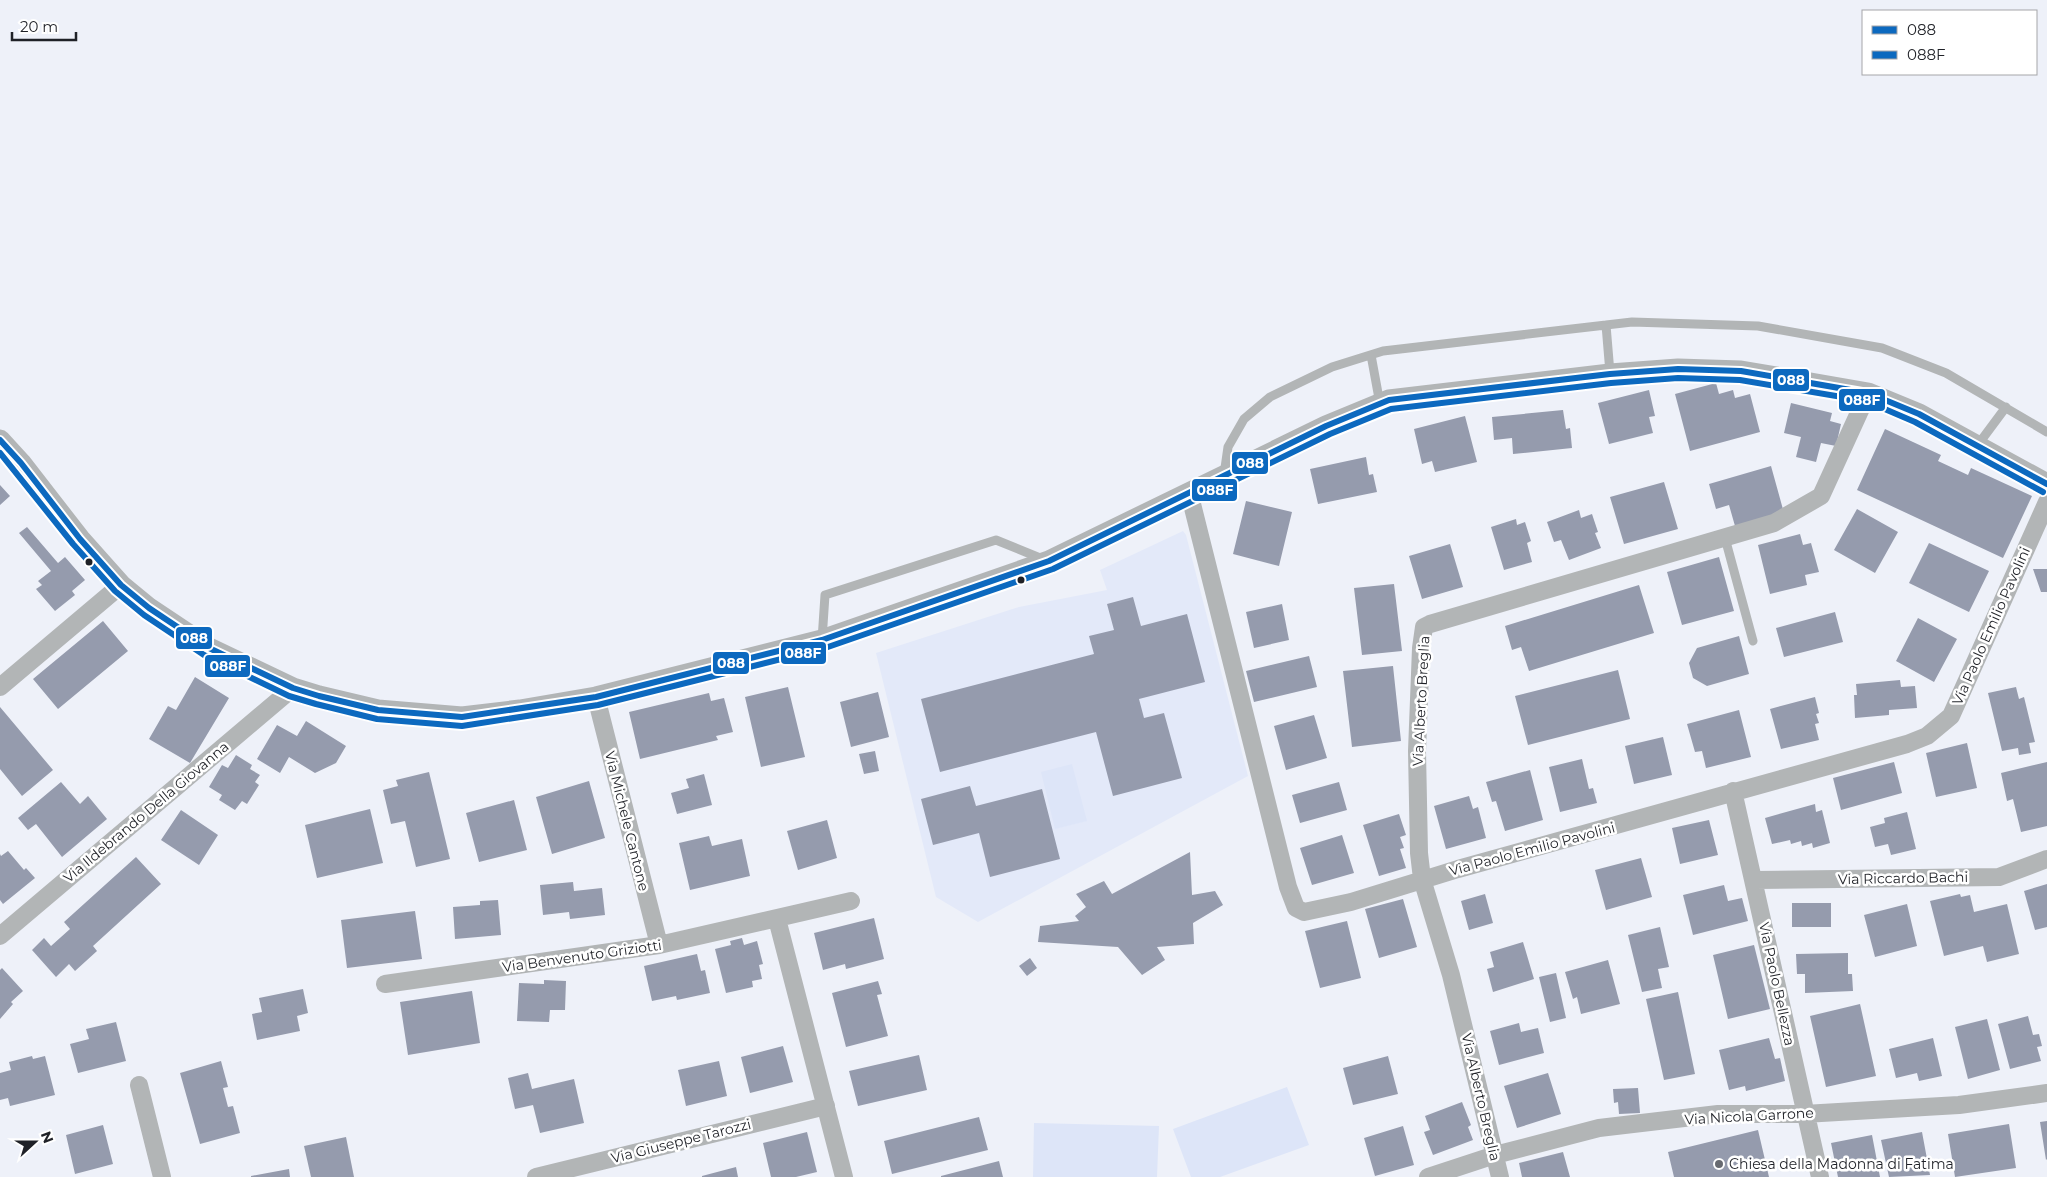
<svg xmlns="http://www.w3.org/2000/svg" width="2047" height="1177" font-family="Montserrat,sans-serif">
  <rect width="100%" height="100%" fill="#eef1f9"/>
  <path fill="#e3e9f9" d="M1183 531 1186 535 1248 776 978 922 936 897 876 653 1019 607 1107 590 1100 570Z"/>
  <path fill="#dde5f8" d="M1072 764 1087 821 1055 829 1041 772Z
    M1287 1087 1309 1145 1220 1177H1191L1173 1129Z
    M1034 1123 1159 1126 1157 1177H1033Z"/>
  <path fill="#959bad" d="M1716 383 1719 394 1733 390 1735 398 1750 394 1760 432 1690 451 1675 394Z
    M1649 390 1655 416 1649 417 1653 433 1609 444 1598 403Z
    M1791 403 1832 413 1830 421 1841 424 1836 446 1821 443 1816 462 1796 457 1801 437 1784 433Z
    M1563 410 1566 429 1570 428 1572 448 1513 454 1512 438 1494 440 1492 417Z
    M1465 416 1477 462 1435 472 1432 461 1422 464 1414 429Z
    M1885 429 1941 455 1938 461 1968 475 1971 468 2032 496 2003 558 1857 490Z
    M1366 457 1369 475 1373 474 1377 492 1318 504 1310 469Z
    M1771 466 1784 513 1735 526 1729 505 1716 509 1709 484Z
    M1664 482 1678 529 1624 544 1610 497Z
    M0 485 10 496 0 505Z
    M1246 501 1292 512 1279 566 1233 554Z
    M1857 509 1898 532 1875 573 1834 550Z
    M1579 510 1581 518 1592 514 1598 532 1595 533 1601 548 1569 560 1561 540 1554 542 1547 522Z
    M1516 519 1517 525 1525 522 1531 541 1527 543 1532 562 1504 570 1491 527Z
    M27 527 58 563 65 557 85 580 72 591 75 595 55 611 36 589 42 585 38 581 51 571 19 533Z
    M1800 534 1803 545 1811 543 1819 572 1805 575 1807 585 1770 594 1758 545Z
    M1929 543 1989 571 1969 612 1909 583Z
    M1450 544 1463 587 1422 599 1409 556Z
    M1719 557 1734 611 1682 625 1667 572Z
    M2033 569H2047V592H2041Z
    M1394 584 1402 651 1362 655 1354 588Z
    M1639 585 1654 633 1529 671 1521 647 1512 650 1505 626Z
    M1133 597 1141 626 1187 614 1205 682 1139 699 1144 718 1164 713 1182 778 1113 796 1096 732 940 772 921 699 1094 654 1089 636 1114 630 1107 604Z
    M1282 604 1289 640 1254 648 1246 612Z
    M1835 612 1843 642 1784 657 1776 628Z
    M1918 618 1957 639 1934 682 1896 661Z
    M103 621 128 651 58 709 33 679Z
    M1739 636 1749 674 1707 686 1693 678 1689 663 1697 648Z
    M1309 656 1317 687 1254 702 1246 671Z
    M1393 666 1401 741 1352 747 1343 671Z
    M1618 670 1630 719 1528 745 1515 696Z
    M195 677 229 698 190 763 149 739 168 706 176 710Z
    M1900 680 1901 687 1915 686 1917 708 1889 710V715L1855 718 1854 695H1857L1856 684Z
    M788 687 805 757 761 767 745 697Z
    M2016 687 2019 699 2024 697 2035 742 2029 743 2031 753 2019 755 2018 748 2002 751 1988 693Z
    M878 692 889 737 851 747 840 702Z
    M709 693 711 701 724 698 733 732 716 736 718 740 640 759 629 712Z
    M1815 697 1819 713 1816 714 1819 723 1815 724 1819 740 1781 749 1770 709Z
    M0 707 53 770 22 796 0 769Z
    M1739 710 1751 757 1706 768 1702 751 1695 752 1687 724Z
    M1314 715 1327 758 1286 770 1274 726Z
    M306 721 346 746 336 763 315 773 289 757 280 773 257 759 277 725 297 736Z
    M1663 737 1672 775 1634 784 1625 746Z
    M1967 743 1977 788 1936 797 1926 753Z
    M875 751 879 771 864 774 859 754Z
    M236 755 252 765 250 769 260 775 255 782 259 785 247 804 242 801 235 810 219 800 222 795 209 787 222 765 228 768Z
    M1582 759 1589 789 1593 788 1597 803 1560 812 1549 767Z
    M1894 762 1902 793 1841 810 1833 778Z
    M2047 762V826L2021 832 2013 799 2007 801 2001 773Z
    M1530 770 1543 820 1505 831 1496 801 1492 802 1486 782Z
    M429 772 450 859 416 867 405 821 391 824 383 790 398 786 396 780Z
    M704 774 712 805 677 814 671 793 689 788 686 779Z
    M589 781 605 838 552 854 536 797Z
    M61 782 80 804 88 796 107 819 62 857 36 824 28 830 18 818Z
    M1339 782 1347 810 1300 823 1292 795Z
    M970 786 976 806 1042 789 1060 859 990 877 979 833 933 845 921 799Z
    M1469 796 1473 809 1478 807 1486 838 1446 849 1434 806Z
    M514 800 527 850 479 862 466 813Z
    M1815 804 1816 812 1822 810 1830 843 1813 848 1812 843 1802 846 1801 841 1791 844 1790 840 1772 844 1765 818Z
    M370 809 383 863 317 878 305 825Z
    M181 810 218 835 199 865 161 840Z
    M1907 812 1916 849 1891 855 1888 844 1875 847 1870 827 1885 823 1884 818Z
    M1399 814 1406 835 1400 837 1404 848 1400 849 1406 868 1379 876 1363 825Z
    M827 820 837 858 798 870 787 831Z
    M1709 820 1718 855 1680 864 1672 828Z
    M1342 835 1354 873 1312 885 1300 848Z
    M709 836 712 846 742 839 750 876 690 890 679 843Z
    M8 851 24 870 26 868 35 878 3 904 0 900V854L1 856Z
    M1190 852 1192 895 1215 891 1223 905 1193 923 1194 944 1157 947 1165 960 1142 975 1118 947 1038 942 1040 926 1079 921 1075 916 1086 907 1076 894 1104 881 1112 894Z
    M136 857 161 884 93 946 97 951 75 971 69 964 56 977 32 950 44 938 51 946 70 929 64 922Z
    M1641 858 1652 897 1606 910 1595 870Z
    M573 882 574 891 602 888 605 915 570 919 569 912 543 915 540 885Z
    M2047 884V927L2035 930 2024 891Z
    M1724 885 1728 901 1742 898 1748 921 1693 935 1683 895Z
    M1485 894 1493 923 1469 930 1461 901Z
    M1960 894 1961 897 1970 895 1974 912 2007 904 2019 954 1987 962 1983 946 1944 956 1930 901Z
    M1403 899 1417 947 1379 958 1365 909Z
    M498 900 501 935 455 939 453 907 480 905V901Z
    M1792 903H1831V927H1792Z
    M1907 904 1917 946 1875 957 1864 915Z
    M415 911 422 959 347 968 341 920Z
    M874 918 884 959 846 969 845 964 823 970 814 933Z
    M1347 921 1361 978 1320 988 1305 931Z
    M1660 927 1669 967 1658 969 1662 988 1642 992 1628 935Z
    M742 938 744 945 757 941 763 964 759 965 762 979 752 981 753 987 726 993 715 949 731 945 730 941Z
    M1523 942 1534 979 1493 992 1487 969 1494 967 1490 952Z
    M1754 945 1770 1009 1728 1019 1713 955Z
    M1848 953V974H1852L1853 991 1805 993V974H1797L1796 954Z
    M697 954 701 971 705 970 710 993 677 1000 676 996 652 1001 644 966Z
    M1030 958 1037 968 1027 976 1019 966Z
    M1608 960 1620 1004 1581 1014 1577 997 1573 999 1565 972Z
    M2 968 23 991 11 1002 13 1004 0 1019V970Z
    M1556 973 1566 1018 1550 1022 1539 977Z
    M544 980 566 981 565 1010H550L549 1022 517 1021 519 983 544 984Z
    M878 981 882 994 877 995 888 1036 846 1047 832 993Z
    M303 989 308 1013 297 1016 300 1031 257 1040 252 1014 262 1012 259 998Z
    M472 991 480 1043 408 1055 400 1002Z
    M1678 992 1695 1074 1664 1080 1646 999Z
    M1860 1004 1876 1076 1826 1087 1810 1016Z
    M2028 1016 2033 1035 2039 1034 2042 1046 2037 1047 2041 1061 2010 1069 1998 1024Z
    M1987 1019 2000 1070 1968 1079 1955 1027Z
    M116 1022 126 1061 78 1073 70 1044 89 1039 86 1029Z
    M1519 1023 1521 1032 1538 1028 1544 1053 1499 1065 1490 1031Z
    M1769 1038 1775 1059 1780 1058 1785 1081 1746 1091 1745 1086 1729 1090 1719 1050Z
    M1933 1038 1942 1076 1919 1081 1917 1073 1896 1078 1889 1049Z
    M783 1046 793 1082 750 1093 741 1057Z
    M919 1055 927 1090 858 1106 849 1071Z
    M32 1056 33 1059 45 1056 55 1095 10 1106 8 1098 0 1100V1073L11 1070 9 1062Z
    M1388 1056 1398 1094 1353 1105 1343 1068Z
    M221 1061 228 1087 223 1088 228 1107 233 1106 240 1133 200 1144 180 1073Z
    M719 1061 727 1096 686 1106 678 1070Z
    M528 1073 532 1089 574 1079 584 1123 540 1133 533 1105 515 1109 508 1078Z
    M1548 1073 1561 1114 1517 1128 1504 1086Z
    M1638 1088 1640 1113 1619 1114 1618 1102 1614 1103 1613 1089Z
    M1462 1102 1471 1125 1468 1127 1473 1140 1433 1155 1424 1132 1430 1130 1425 1116Z
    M979 1117 988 1150 892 1174 884 1141Z
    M2047 1121V1159L2046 1160 2040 1122Z
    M2009 1124 2016 1168 1955 1177 1948 1134Z
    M103 1125 113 1164 75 1174 66 1135Z
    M1403 1126 1414 1165 1375 1176 1364 1138Z
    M1758 1130 1769 1177H1674L1668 1152Z
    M807 1132 817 1172 796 1177H771L763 1143Z
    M1922 1132 1930 1175 1889 1177 1881 1140Z
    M1872 1135 1880 1177H1838L1831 1143Z
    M346 1137 354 1177H311L304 1146Z
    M1563 1152 1570 1177H1522L1519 1163Z
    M999 1161 1003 1177H941V1176Z
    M736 1167 738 1177H702V1176Z
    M289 1169 290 1177H251V1176Z"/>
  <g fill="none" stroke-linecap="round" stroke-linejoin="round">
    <path stroke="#b2b5b6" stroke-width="9" d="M1606 325 1610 373
      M1371 355 1380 404
      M1977 446 2006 407
      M1224 475 1228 447 1244 419 1270 397 1332 367 1383 351 1632 322 1758 326 1882 348 1946 373 2047 432
      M1725 538 1753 641
      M822 640 825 595 996 540 1045 560"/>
    <path stroke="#b2b5b6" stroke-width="18" d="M1189 492 1288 887 1296 908 1304 912 1351 902 1458 869 1907 744 1927 736 1951 716 2047 502
      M0 687 121 585
      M596 697 659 945
      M1733 791 1820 1177
      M1755 880 1999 877 2047 859
      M777 919 844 1177
      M0 936 293 688
      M385 984 659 945 851 901
      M139 1085 162 1177
      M536 1177 826 1106
      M1428 1177 1495 1155 1599 1128 1718 1114H1804L1959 1105 2047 1093
      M1500 1177 1451 975 1422 879 1419 853 1417 751 1421 648 1424 627 1430 624 1774 523 1821 496 1868 393"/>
    <path stroke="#b2b5b6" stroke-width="21" d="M0 440 21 463 80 539 121 585 149 608 209 648 293 688 319 696 378 710 462 717 520 710 596 697 822 640 1049 561 1326 426 1389 400 1610 374 1678 369 1741 371 1868 393 1919 414 2047 484"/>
    <defs>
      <path id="bus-1" d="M0 440 21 463 80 539 121 585 149 608 209 648 293 688 319 696 378 710 462 717 596 697 822 640 1049 561 1326 426 1389 400 1610 374 1678 369 1741 371 1868 393 1919 414 2047 484"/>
      <path id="bus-2" d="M0 453 73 544 115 591 144 615 204 655 289 696 316 704 377 719 462 726 598 705 825 648 1053 569 1330 434 1391 409 1611 383 1678 378 1740 380 1866 401 1915 422 2043 492"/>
    </defs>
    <use href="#bus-1" stroke="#fff" stroke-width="10"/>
    <use href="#bus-2" stroke="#fff" stroke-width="10"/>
    <use href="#bus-1" stroke="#0c69bf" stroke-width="6"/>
    <use href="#bus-2" stroke="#0c69bf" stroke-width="6"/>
  </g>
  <g fill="#1f2127" stroke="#fff" stroke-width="2">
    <circle cx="89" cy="562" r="4.5"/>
    <circle cx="1021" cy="580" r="4.5"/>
  </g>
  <circle fill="#676a70" stroke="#fff" stroke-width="2" cx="1719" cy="1164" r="5"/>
  <g text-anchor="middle" stroke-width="5" stroke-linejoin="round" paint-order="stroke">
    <g font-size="14" fill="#1f2127" stroke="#fff">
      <text transform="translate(1991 626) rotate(-66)" y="5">Via Paolo Emilio Pavolini</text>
      <text transform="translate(1421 701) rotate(-87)" y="5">Via Alberto Breglia</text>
      <text transform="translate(146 812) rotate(-40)" y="5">Via Ildebrando Della Giovanna</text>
      <text transform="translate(627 821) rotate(76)" y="5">Via Michele Cantone</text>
      <text transform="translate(1532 849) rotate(-15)" y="5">Via Paolo Emilio Pavolini</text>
      <text transform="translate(1903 878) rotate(-1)" y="5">Via Riccardo Bachi</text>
      <text transform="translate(582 956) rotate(-8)" y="5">Via Benvenuto Griziotti</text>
      <text transform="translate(1777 984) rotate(78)" y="5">Via Paolo Bellezza</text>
      <text transform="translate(1481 1097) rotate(77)" y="5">Via Alberto Breglia</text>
      <text transform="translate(1749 1116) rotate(-3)" y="5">Via Nicola Garrone</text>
      <text transform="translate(681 1141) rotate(-14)" y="5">Via Giuseppe Tarozzi</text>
    </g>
    <g font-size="14" fill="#1f2127" stroke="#fff" text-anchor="start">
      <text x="1729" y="1169">Chiesa della Madonna di Fatima</text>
    </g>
  </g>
  <g stroke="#fff" stroke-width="2">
    <rect x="1772" y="368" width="38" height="24" rx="5" fill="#0c69bf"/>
    <rect x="1838" y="388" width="48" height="24" rx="5" fill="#0c69bf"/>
    <rect x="1231" y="451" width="38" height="24" rx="5" fill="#0c69bf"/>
    <rect x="1191" y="478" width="47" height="24" rx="5" fill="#0c69bf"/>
    <rect x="175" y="626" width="38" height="24" rx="5" fill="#0c69bf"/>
    <rect x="780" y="641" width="47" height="24" rx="5" fill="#0c69bf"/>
    <rect x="712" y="651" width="38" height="24" rx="5" fill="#0c69bf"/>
    <rect x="204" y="654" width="47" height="24" rx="5" fill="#0c69bf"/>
  </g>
  <g font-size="14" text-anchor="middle" font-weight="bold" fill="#fff">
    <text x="1791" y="385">088</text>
    <text x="1862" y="405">088F</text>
    <text x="1250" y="468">088</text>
    <text x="1215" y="495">088F</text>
    <text x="194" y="643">088</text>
    <text x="803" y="658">088F</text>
    <text x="731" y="668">088</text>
    <text x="228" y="671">088F</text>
  </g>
  <rect x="1862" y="10" width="175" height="65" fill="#ffffff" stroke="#a5a6a9"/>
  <rect x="1872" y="26" width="25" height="8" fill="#0c69bf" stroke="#a5a6a9"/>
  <text x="1907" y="35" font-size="15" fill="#1f2127">088</text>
  <rect x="1872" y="51" width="25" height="8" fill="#0c69bf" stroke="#a5a6a9"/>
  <text x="1907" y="60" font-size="15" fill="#1f2127">088F</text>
  <g transform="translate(35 1142) rotate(69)" stroke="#ffffff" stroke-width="4" paint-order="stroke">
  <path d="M0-4L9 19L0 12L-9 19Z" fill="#1f2127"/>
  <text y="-8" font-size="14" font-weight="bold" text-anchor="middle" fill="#1f2127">N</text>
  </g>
  <path d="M12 32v8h64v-8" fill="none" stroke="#1f2127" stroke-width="2.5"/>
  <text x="20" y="32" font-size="15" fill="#1f2127" stroke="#ffffff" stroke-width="4" paint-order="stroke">20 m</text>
</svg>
